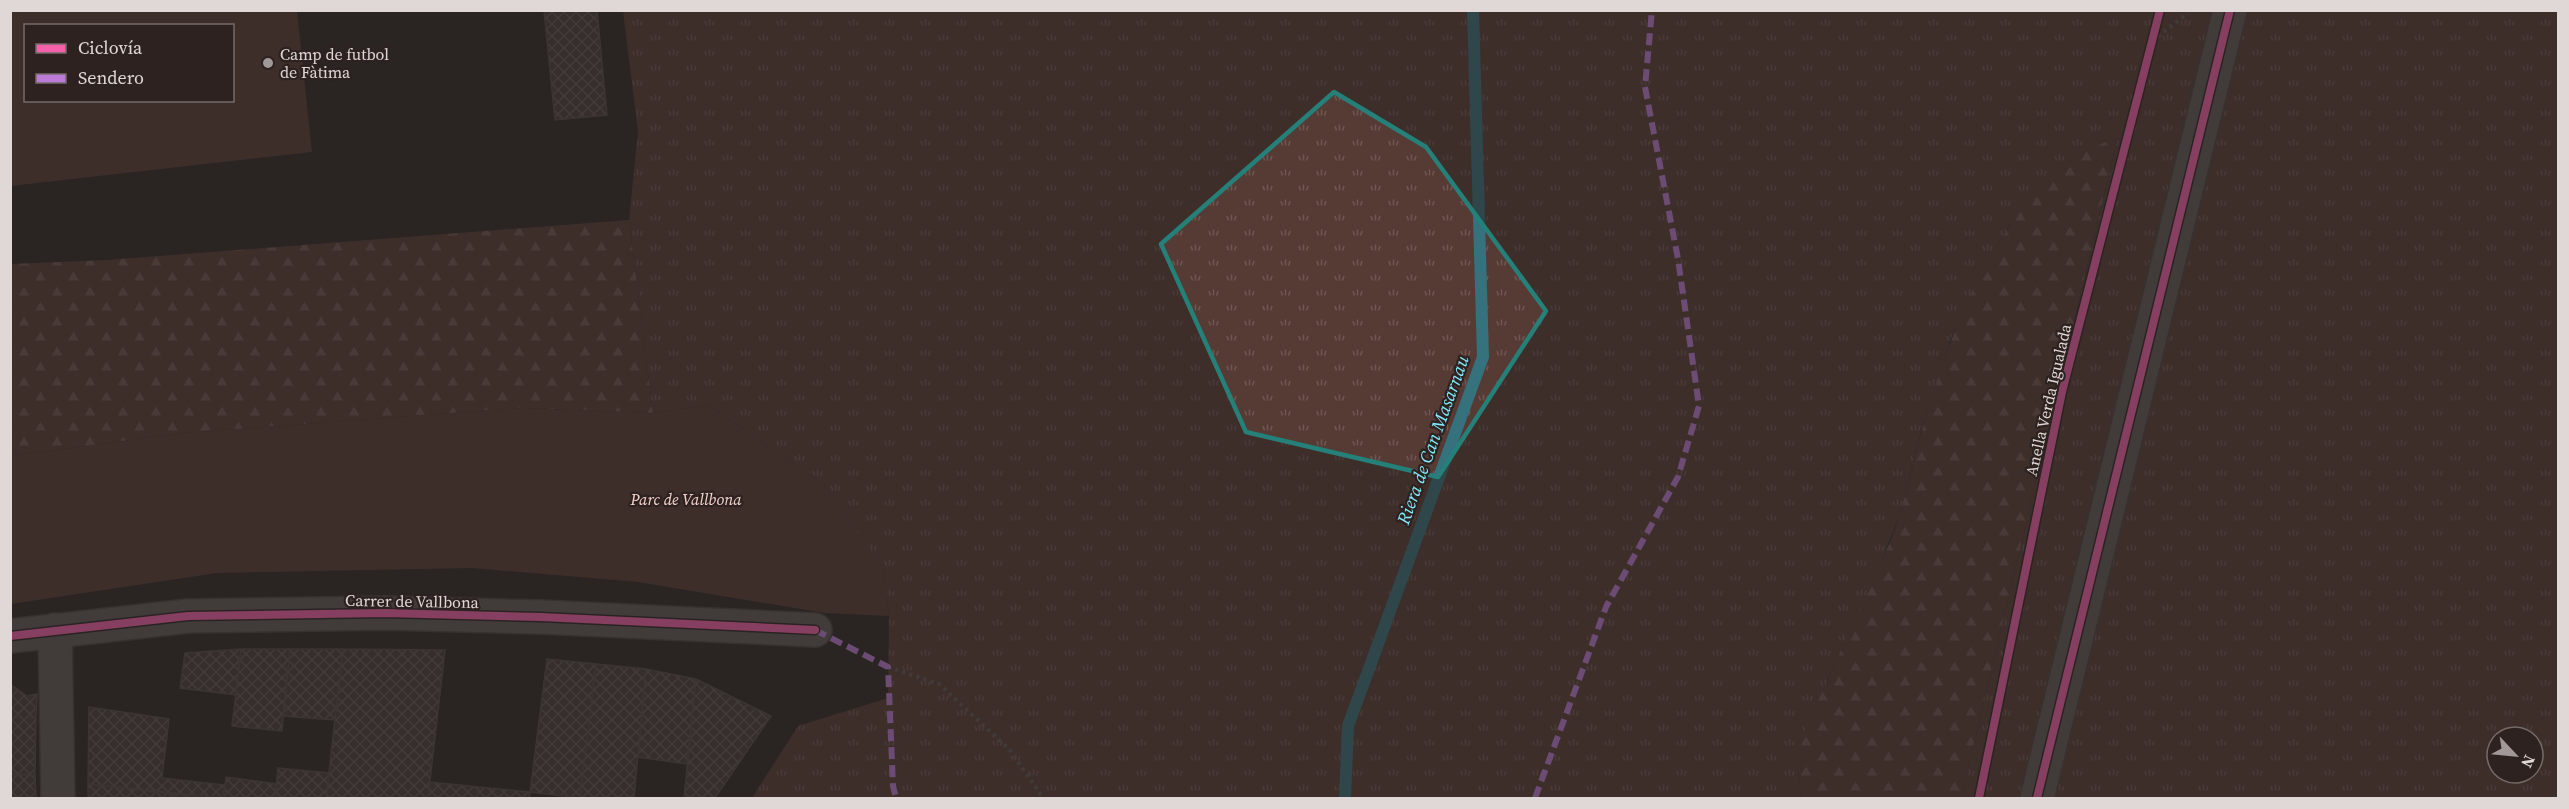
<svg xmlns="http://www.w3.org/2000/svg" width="2569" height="809" font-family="'Source Serif 4',serif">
  <defs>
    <pattern id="grass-tufts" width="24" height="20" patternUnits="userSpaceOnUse" patternTransform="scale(1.5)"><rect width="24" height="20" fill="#563a34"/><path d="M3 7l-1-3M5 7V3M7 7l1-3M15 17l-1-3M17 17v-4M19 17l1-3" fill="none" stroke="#6e5651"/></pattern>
    <pattern id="forest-firs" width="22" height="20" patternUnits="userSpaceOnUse" patternTransform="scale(1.5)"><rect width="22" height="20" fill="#563a34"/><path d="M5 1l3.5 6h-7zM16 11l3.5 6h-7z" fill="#6e5651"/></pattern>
    <pattern id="building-cross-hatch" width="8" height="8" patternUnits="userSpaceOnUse" patternTransform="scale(1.5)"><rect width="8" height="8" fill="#463a38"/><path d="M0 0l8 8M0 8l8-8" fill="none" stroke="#605654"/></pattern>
  </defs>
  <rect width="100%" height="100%" fill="#2a2423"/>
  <path fill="url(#grass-tufts)" fill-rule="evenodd" d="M623 11H2558V798H1961L2118 137 2074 159 2009 226 1993 253 1952 336 1923 424 1900 514 1868 595 1828 678 1798 766 1801 798H752L798 726 888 698 889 616 883 569 822 483 708 405 653 413 629 220 638 132ZM2497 737H2533V773H2497Z"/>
  <path fill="url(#forest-firs)" d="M2118 136 1961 798H1801L1798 766 1803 734 1891 540C1905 503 1912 464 1923 426 1950 333 1992 218 2074 159 2087 150 2104 143 2118 136Z
    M629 220 653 413 521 408 184 433 11 456 10 264 106 260Z"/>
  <path fill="#563a34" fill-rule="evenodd" d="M10 11H297L312 152 11 186ZM26 26H232V100H26Z
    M708 405 822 483 883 568 889 616 825 613 638 582 472 568 217 573 11 604V456L184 433 521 408 653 413Z"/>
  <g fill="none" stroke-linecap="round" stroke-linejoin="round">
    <path stroke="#35727d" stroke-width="12" d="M1345 798 1348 726 1483 357 1473 10"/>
  </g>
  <path fill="url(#building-cross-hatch)" stroke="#4e4847" stroke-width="1.5" d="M544 10H597L607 115 555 120Z
    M241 649 236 695 180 688 185 653Z
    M241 649H290L282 731 232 726Z
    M290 649H343L335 720 283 716Z
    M343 649 445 650 428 798H326Z
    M547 659 596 664 580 798 530 792Z
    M596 664 646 669 634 798H580Z
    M646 669 696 679 687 764 638 757Z
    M696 679 771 716 715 798H684Z
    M10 684 27 696 37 694 36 718H10Z
    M89 707 169 719 162 778 224 785 223 798 88 784Z
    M10 718H36L35 775 10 774Z
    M278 768 329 773 326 798H275Z
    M10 774 35 775 36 798H10Z
    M226 777 277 784 275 798H223Z
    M430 782 478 787 477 798H428Z
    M88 784 206 798H88Z
    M478 787 530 792V798H477Z"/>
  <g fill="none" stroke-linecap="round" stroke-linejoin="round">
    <defs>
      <path id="minor" d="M55 630 58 798
        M10 636 188 616 385 613 541 617 815 630"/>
      <path id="tertiary" d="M2037 798 2230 10"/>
    </defs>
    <use href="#minor" stroke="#474241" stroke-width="36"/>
    <use href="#tertiary" stroke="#474241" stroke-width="36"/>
    <path stroke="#5c5858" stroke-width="4" stroke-dasharray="3 4.5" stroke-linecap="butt" d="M2152 41 2188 13
      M888 667 939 684 1010 750 1043 798"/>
    <use href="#minor" stroke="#5e5958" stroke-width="33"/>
    <use href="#tertiary" stroke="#5e5958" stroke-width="33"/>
    <path stroke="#bd7bd9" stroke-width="6" stroke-dasharray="12 6" stroke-linecap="butt" d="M815 630 888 667 893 786 896 798
      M1535 798 1606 607 1678 477 1699 406 1678 259 1645 87 1652 10"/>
    <defs>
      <path id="cycleway" d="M10 636 188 616 385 613 541 617 815 630
        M1979 798 2062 392 2160 10
        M2037 798 2230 10"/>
    </defs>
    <use href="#cycleway" stroke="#2d2220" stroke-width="11"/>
    <use href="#cycleway" stroke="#f560ab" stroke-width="8"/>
  </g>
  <path d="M0 0H2569V809H0ZM1334 92 1426 147 1546 311 1438 477 1246 432 1161 244Z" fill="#2a2423" fill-opacity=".55" fill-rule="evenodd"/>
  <path fill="none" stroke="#248078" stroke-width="4.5" stroke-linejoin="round" d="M1334 92 1426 147 1546 311 1438 477 1246 432 1161 244Z"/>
  <circle fill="#a09997" stroke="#2d2220" stroke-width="2" cx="268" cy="63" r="6"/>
  <g text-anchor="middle" stroke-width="4.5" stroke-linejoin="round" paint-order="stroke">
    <g font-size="16" fill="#e0d8d6" stroke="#2d2220" text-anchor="start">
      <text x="280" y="60">Camp de futbol<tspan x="280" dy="18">de Fàtima</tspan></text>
    </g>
    <g font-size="16" fill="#e0d8d6" stroke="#2d2220">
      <text transform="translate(2048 400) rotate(-77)" y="6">Anella Verda Igualada</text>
      <text transform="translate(412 601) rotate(1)" y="6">Carrer de Vallbona</text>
    </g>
    <g font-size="16" font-style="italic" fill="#f8d5ce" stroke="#2d2220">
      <text x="686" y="505">Parc de Vallbona</text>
    </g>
    <g font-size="18" font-style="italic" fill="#83ebfe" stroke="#2d2220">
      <text transform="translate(1433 440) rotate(-70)" y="6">Riera de Can Masarnau</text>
    </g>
  </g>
  <rect width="2569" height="809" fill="none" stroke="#e0d8d6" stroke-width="24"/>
  <rect x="24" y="24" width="210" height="78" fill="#2d2220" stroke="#756b69" stroke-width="1.5"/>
  <rect x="36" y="44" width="30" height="9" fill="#f560ab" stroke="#756b69" stroke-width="1.5"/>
  <text x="78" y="54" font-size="18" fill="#e0d8d6">Ciclovía</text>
  <rect x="36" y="74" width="30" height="9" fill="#bd7bd9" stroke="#756b69" stroke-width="1.5"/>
  <text x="78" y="84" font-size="18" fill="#e0d8d6">Sendero</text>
  <g transform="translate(2515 755) rotate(116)"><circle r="28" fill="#2d2220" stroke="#756b69" stroke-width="1.5"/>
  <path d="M0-4.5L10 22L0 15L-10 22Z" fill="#a09997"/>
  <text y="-9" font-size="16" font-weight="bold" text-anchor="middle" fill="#e0d8d6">N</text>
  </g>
</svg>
